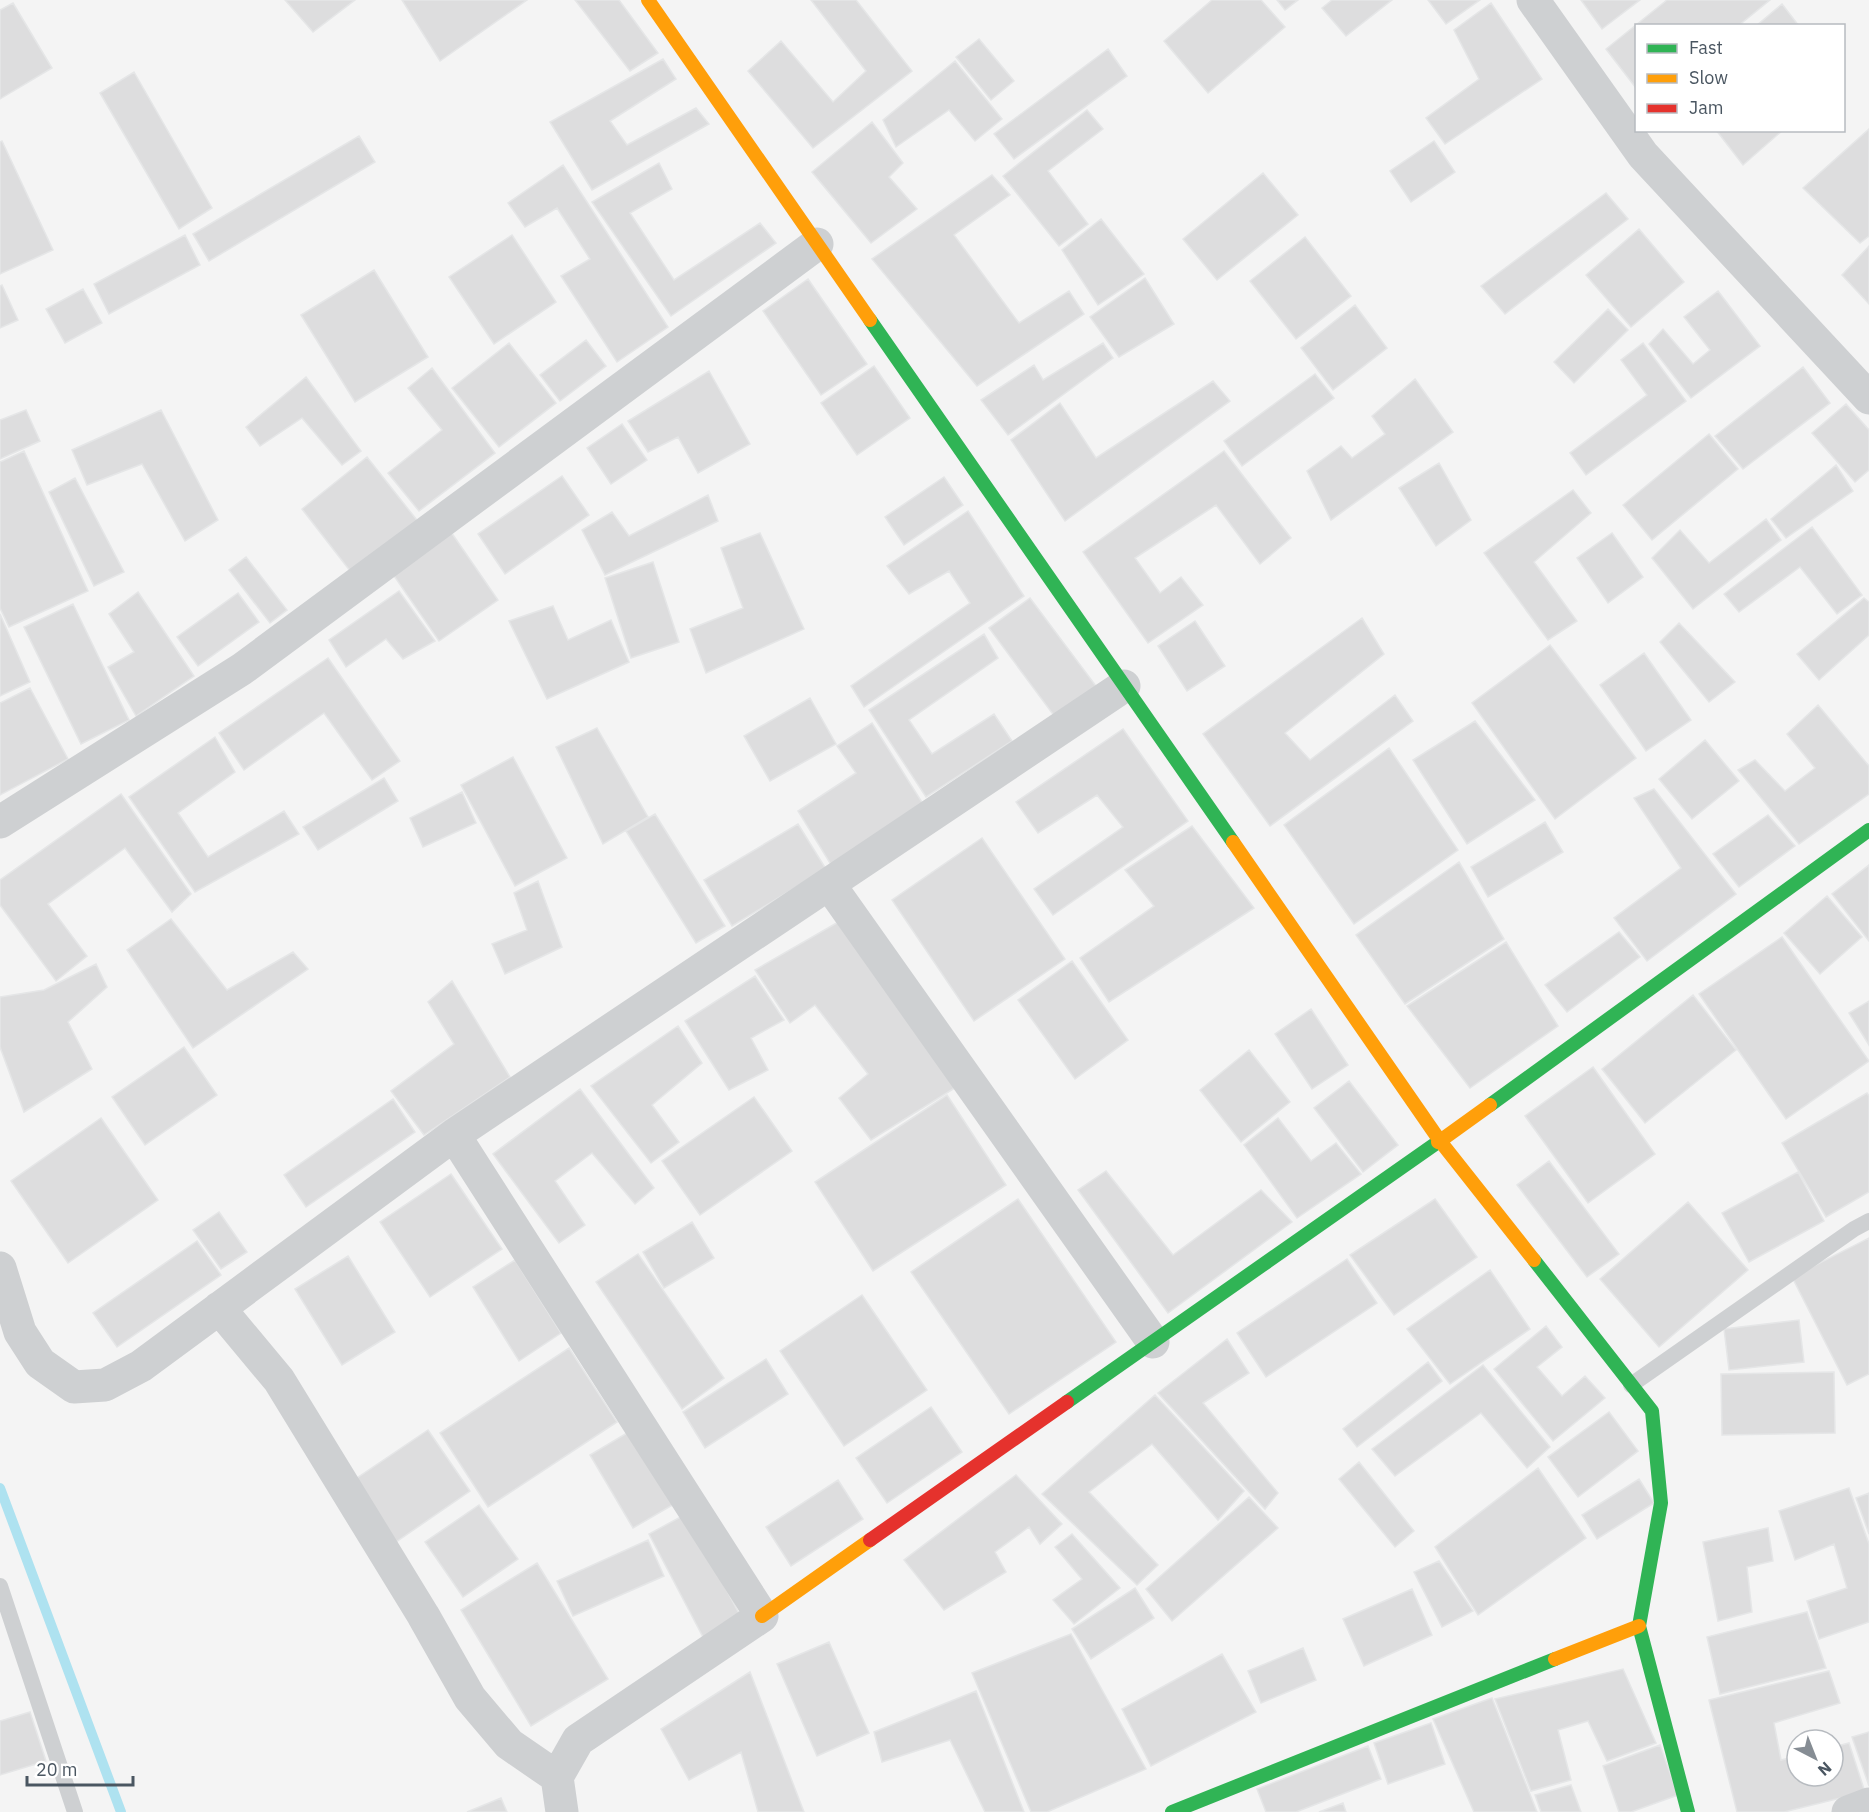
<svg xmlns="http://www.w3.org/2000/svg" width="1869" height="1812" font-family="'IBM Plex Sans',sans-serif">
  <rect width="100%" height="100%" fill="#f4f4f4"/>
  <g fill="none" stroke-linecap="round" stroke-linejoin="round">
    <path stroke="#aee2f0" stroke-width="10" d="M0 1488 121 1812"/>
  </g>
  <path fill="#ddddde" stroke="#e5e6e7" stroke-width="1.5" d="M285 0H355L313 32Z
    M402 0H527L440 61Z
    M575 0H619L658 53 630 71Z
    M811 0H856L912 71 813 148 748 71 781 41 833 102 866 71Z
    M1212 0H1261L1285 27 1208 93 1164 41Z
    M1277 0H1298L1285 10Z
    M1332 0H1392L1346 36 1322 8Z
    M1428 0H1480L1446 24Z
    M1581 0H1640L1602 29Z
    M1667 0H1770L1738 26H1636V88L1606 49Z
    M13 3 52 68 0 99V10Z
    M1491 3 1542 79 1445 144 1426 118 1479 79 1454 30Z
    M1782 4 1799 26H1756Z
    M979 39 1014 81 991 100 956 57Z
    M1108 49 1127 76 1014 159 994 134Z
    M663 59 676 79 610 121 627 145 696 108 709 124 592 190 550 122Z
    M955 61 1002 119 975 141 949 110 896 147 883 120Z
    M134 72 212 208 179 229 100 93Z
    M1087 110 1103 129 1048 171 1088 224 1059 246 1003 176Z
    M872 122 903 163 889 177 917 209 871 243 812 172Z
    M1869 129V236L1860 243 1803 188Z
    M1716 130H1783L1743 165Z
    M359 136 375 162 209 261 193 234Z
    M2 141 53 250 0 274V142Z
    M1434 141 1455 172 1411 202 1390 171Z
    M659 163 672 189 630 213 674 280 760 223 776 243 671 316 592 202Z
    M563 165 668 327 617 362 561 276 590 259 557 208 525 227 508 203Z
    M1263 173 1298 215 1217 280 1183 239Z
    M992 175 1010 195 954 235 1019 323 1069 291 1084 314 977 386 872 259Z
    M1606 193 1628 219 1505 314 1481 286Z
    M1101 219 1144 274 1098 305 1062 250Z
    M1639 229 1684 282 1631 327 1586 275Z
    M185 235 200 265 109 314 94 284Z
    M512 235 556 302 494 344 449 277Z
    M1305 237 1351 296 1296 339 1250 281Z
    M1869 246V304L1842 275Z
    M374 270 428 357 355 402 301 315Z
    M1145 278 1174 324 1119 357 1090 317Z
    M808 279 867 364 821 395 763 311Z
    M2 285 18 320 0 328V286Z
    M83 289 102 323 65 343 46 309Z
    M1718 291 1760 346 1691 398 1649 344 1663 329 1693 364 1710 350 1684 317Z
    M1355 305 1387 348 1333 390 1301 348Z
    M1608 309 1628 330 1574 383 1554 362Z
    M586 340 606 366 560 401 540 375Z
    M509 343 556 403 499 447 452 388Z
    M1103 343 1113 358 1008 435 981 400 1034 365 1043 380Z
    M1643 343 1686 401 1586 475 1570 453 1647 395 1621 360Z
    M874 366 910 418 857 455 821 403Z
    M1803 367 1830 403 1743 469 1715 436Z
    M432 368 495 453 419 511 388 473 442 430 408 388Z
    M709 371 750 444 698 473 678 437 648 452 628 421Z
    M1315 374 1334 398 1242 466 1224 441Z
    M306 377 361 451 342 465 302 418 260 446 246 427Z
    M1415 379 1453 432 1331 520 1307 471 1341 446 1352 458 1385 434 1372 416Z
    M1213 381 1230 401 1065 521 1011 440 1060 403 1096 458Z
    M1846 404 1869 430V470L1855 482 1812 433Z
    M26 410 40 441 0 459V420Z
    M161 410 218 520 185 541 142 464 87 485 72 450Z
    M622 424 647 460 611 484 587 448Z
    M1709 434 1738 469 1652 540 1623 505Z
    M24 451 88 591 9 627 0 608V462Z
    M1224 451 1291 538 1260 564 1216 505 1135 558 1160 593 1181 577 1203 605 1148 643 1083 552Z
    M367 457 420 524 354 576 302 509Z
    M1439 463 1471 520 1436 546 1399 488Z
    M1836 465 1853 491 1786 538 1771 519Z
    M562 476 589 515 505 574 478 534Z
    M944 477 963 505 904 545 885 517Z
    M75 478 124 572 94 586 49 492Z
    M1573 490 1591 513 1534 562 1577 621 1548 640 1484 553Z
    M708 495 718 521 605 575 582 530 612 512 629 536Z
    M968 511 1024 596 864 707 851 686 970 603 949 571 909 594 887 566Z
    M1766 519 1781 540 1693 609 1652 558 1680 530 1709 563Z
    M1812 527 1862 595 1837 614 1800 567 1739 612 1724 594Z
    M451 532 498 600 439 641 392 573Z
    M760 533 804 629 706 673 690 629 743 608 721 548Z
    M1612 533 1643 577 1608 603 1577 558Z
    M246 557 287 610 270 623 229 570Z
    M653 562 679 642 631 658 605 578Z
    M399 591 435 641 403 659 386 639 346 667 329 640Z
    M138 592 194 676 136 716 108 667 134 652 109 614Z
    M238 593 259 622 198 666 177 637Z
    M1030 598 1096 686 1055 717 989 628Z
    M1864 598 1869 602V635L1819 680 1797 654Z
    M73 604 129 720 81 744 24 627Z
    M553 606 568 640 611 620 629 662 547 699 509 621Z
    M0 614 30 682 0 696Z
    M1362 618 1384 654 1285 733 1310 760 1395 695 1413 721 1270 826 1203 734Z
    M1195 621 1225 666 1187 691 1158 646Z
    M1679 623 1735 682 1709 702 1660 642Z
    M984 634 998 658 909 720 932 754 994 714 1012 741 926 797 869 710Z
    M1550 645 1636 758 1555 819 1472 703Z
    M1644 653 1691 720 1646 751 1600 685Z
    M328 658 400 761 372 780 324 713 244 770 219 733Z
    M30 688 68 759 0 795V703Z
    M810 698 836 744 770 781 744 736Z
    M1818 705 1869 766V794L1799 844 1738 770 1755 760 1785 791 1815 768 1787 734Z
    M1475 721 1535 800 1467 844 1413 760Z
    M872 723 925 807 833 868 798 811 856 773 837 746Z
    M597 728 648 817 603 844 556 747Z
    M1123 729 1188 821 1053 915 1034 889 1123 827 1097 795 1038 833 1016 802Z
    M215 737 235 772 178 813 208 857 284 811 299 834 195 892 129 797Z
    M1705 740 1739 781 1692 819 1659 779Z
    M1389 748 1458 850 1354 924 1284 825Z
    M513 757 567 858 515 886 461 785Z
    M384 778 398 801 318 850 303 827Z
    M1654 789 1736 894 1647 961 1614 918 1681 868 1634 798Z
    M462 792 476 823 423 847 410 818Z
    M121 794 191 894 172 912 125 848 48 904 87 956 56 981 0 905V880Z
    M655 814 725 926 696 943 626 831Z
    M1768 815 1795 846 1739 887 1713 854Z
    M1545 822 1563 852 1488 897 1471 867Z
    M798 824 826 869 732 926 704 880Z
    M1192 826 1254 908 1109 1002 1080 958 1154 906 1125 870Z
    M982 838 1065 959 974 1021 892 900Z
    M1459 862 1504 939 1405 1004 1356 935Z
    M1869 865V941L1832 894Z
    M538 881 562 947 505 974 492 944 527 930 514 893Z
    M1827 896 1862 937 1820 974 1784 933Z
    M171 919 227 990 293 952 308 969 193 1048 127 950Z
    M840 921 958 1086 871 1140 839 1098 868 1074 815 1005 790 1023 755 970Z
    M1619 932 1640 957 1567 1012 1545 985Z
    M1782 937 1869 1061 1786 1119 1699 994Z
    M1506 942 1558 1026 1470 1088 1407 1006Z
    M1072 961 1128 1040 1075 1079 1018 1000Z
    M96 964 107 987 68 1022 92 1069 24 1112 0 1047V997L44 990Z
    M755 976 784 1020 751 1038 768 1070 729 1090 685 1021Z
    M452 981 510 1077 424 1135 391 1091 454 1044 428 1002Z
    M1693 995 1736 1050 1645 1123 1602 1069Z
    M1869 1001V1045L1849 1013Z
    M1311 1009 1348 1065 1312 1089 1275 1034Z
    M678 1026 702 1063 652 1105 679 1142 651 1163 591 1086Z
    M184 1047 217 1095 145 1145 112 1097Z
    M1249 1050 1290 1102 1241 1142 1200 1090Z
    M1593 1067 1655 1154 1588 1203 1525 1116Z
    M1349 1081 1398 1145 1363 1172 1314 1108Z
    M580 1089 654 1188 635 1204 592 1153 555 1181 585 1225 559 1243 493 1154Z
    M1867 1093 1869 1096V1192L1826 1217 1782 1143Z
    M947 1095 1006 1185 873 1271 815 1182Z
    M754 1097 792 1151 700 1215 662 1161Z
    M393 1099 415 1132 306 1207 284 1175Z
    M101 1118 158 1200 68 1263 11 1181Z
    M1278 1118 1311 1161 1336 1143 1361 1174 1297 1218 1244 1145Z
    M1549 1161 1619 1254 1587 1277 1517 1185Z
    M1106 1171 1173 1255 1261 1190 1292 1222 1168 1313 1078 1190Z
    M1798 1172 1824 1221 1749 1262 1722 1213Z
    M451 1174 502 1249 430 1297 380 1222Z
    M1018 1199 1116 1342 1009 1414 911 1272Z
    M1435 1199 1477 1257 1394 1315 1350 1255Z
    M1688 1202 1748 1270 1659 1347 1600 1279Z
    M219 1212 247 1252 221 1269 193 1230Z
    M692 1222 714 1258 664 1288 643 1252Z
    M1869 1238V1374L1847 1385 1792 1277Z
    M197 1241 221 1275 117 1347 93 1313Z
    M638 1254 724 1378 682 1409 596 1282Z
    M348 1256 395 1332 342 1365 295 1289Z
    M1347 1259 1377 1303 1266 1377 1237 1333Z
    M515 1260 561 1333 519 1361 473 1287Z
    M1490 1270 1530 1329 1450 1384 1407 1329Z
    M862 1295 927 1390 844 1446 780 1351Z
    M1799 1320 1804 1362 1729 1370 1724 1329Z
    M1546 1326 1562 1347 1537 1367 1562 1396 1585 1376 1605 1398 1553 1441 1494 1369Z
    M1227 1339 1249 1373 1203 1403 1278 1493 1265 1509 1158 1393Z
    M569 1348 617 1422 488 1507 440 1433Z
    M766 1359 788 1394 705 1448 683 1412Z
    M1428 1362 1442 1381 1357 1447 1343 1429Z
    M1483 1365 1550 1447 1527 1468 1481 1413 1395 1476 1372 1449Z
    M1834 1372 1835 1433 1722 1435 1721 1374Z
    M1155 1395 1244 1491 1218 1520 1152 1444 1089 1492 1158 1565 1137 1585 1042 1494Z
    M931 1407 962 1452 887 1503 856 1458Z
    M1609 1412 1638 1451 1578 1497 1548 1457Z
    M428 1430 470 1491 396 1542 354 1480Z
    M632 1430 676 1503 633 1528 590 1455Z
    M1359 1462 1414 1531 1395 1547 1339 1479Z
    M1538 1468 1586 1538 1478 1615 1435 1547Z
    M1016 1475 1062 1524 1040 1544 1029 1527 995 1552 1006 1572 944 1610 904 1560Z
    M1639 1479 1654 1503 1597 1539 1582 1515Z
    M838 1480 863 1519 791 1566 766 1527Z
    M1849 1488 1869 1544V1622L1819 1639 1807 1601 1847 1588 1834 1544 1795 1560 1779 1511Z
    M1869 1493V1534L1856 1498Z
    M1249 1497 1278 1528 1172 1621 1146 1589Z
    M479 1505 518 1559 463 1597 425 1542Z
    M686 1514 742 1619 704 1639 649 1534Z
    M1768 1528 1773 1561 1747 1567 1752 1612 1718 1621 1703 1542Z
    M1072 1534 1120 1588 1074 1624 1053 1600 1082 1579 1055 1547Z
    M648 1540 664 1576 573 1616 557 1581Z
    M1439 1561 1473 1611 1442 1627 1414 1572Z
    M537 1563 608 1679 531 1726 461 1610Z
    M1135 1588 1154 1618 1091 1659 1072 1629Z
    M1412 1589 1432 1635 1364 1666 1343 1619Z
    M1807 1612 1826 1668 1720 1694 1707 1637Z
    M1071 1634 1146 1769 1047 1812H1031L972 1673Z
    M829 1642 869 1733 817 1756 777 1664Z
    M1303 1648 1316 1680 1261 1703 1248 1671Z
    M1222 1654 1256 1712 1151 1766 1122 1709Z
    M1623 1669 1656 1743 1607 1761 1588 1721 1558 1730 1571 1780 1531 1791 1495 1699Z
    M1829 1671 1840 1703 1774 1723 1781 1760 1797 1756V1776H1833V1747L1849 1743 1865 1792 1784 1812H1737L1709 1700Z
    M750 1672 804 1812H758L741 1752 689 1780 661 1729Z
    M976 1691 1024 1812H985L950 1740 882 1762 874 1732Z
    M1492 1698 1537 1812H1474L1433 1719Z
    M30 1712 46 1761 0 1775V1721Z
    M1431 1723 1445 1764 1388 1784 1374 1743Z
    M1869 1732V1786L1852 1737Z
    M1660 1745 1678 1795 1631 1812H1619L1603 1766Z
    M1368 1746 1381 1779 1296 1812H1266L1257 1789Z
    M1571 1785 1581 1812H1541L1535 1795Z
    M501 1798 507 1812H467Z
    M1343 1803 1346 1812H1319Z"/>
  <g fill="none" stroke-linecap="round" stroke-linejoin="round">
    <path stroke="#ced0d2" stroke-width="16" d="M1631 1385 1854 1229 1869 1221
      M0 1586 75 1812"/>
    <path stroke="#ced0d2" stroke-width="33" d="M1533 0 1643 155 1869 398
      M0 822 242 669 817 244
      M829 884 1153 1342
      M0 1268 20 1332 40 1363 74 1387 105 1385 141 1366 454 1135
      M219 1308 279 1380 423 1615 470 1698 509 1744 557 1777
      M562 1812 557 1777 578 1740 762 1616 454 1135 1124 686
      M1848 1812 1869 1804"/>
    <path stroke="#30b455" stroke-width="14" d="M870 320 1233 842
      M1490 1105 1869 830
      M1534 1260 1652 1411 1661 1503 1639 1626 1688 1812
      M1067 1402 1438 1142
      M1172 1812 1555 1659"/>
    <path stroke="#ff9f0a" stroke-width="14" d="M648 0 870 320
      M1233 842 1440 1141 1438 1142
      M1490 1105 1440 1141 1534 1260
      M762 1616 870 1540
      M1555 1659 1639 1626"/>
    <path stroke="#e5322d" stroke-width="14" d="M870 1540 1067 1402"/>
  </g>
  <rect x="1635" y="24" width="210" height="108" fill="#ffffff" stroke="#b7bbc0" stroke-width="1.5"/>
  <rect x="1647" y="44" width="30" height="9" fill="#30b455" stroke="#b7bbc0" stroke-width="1.5"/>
  <text x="1689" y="54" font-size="18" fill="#4a5661">Fast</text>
  <rect x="1647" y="74" width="30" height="9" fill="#ff9f0a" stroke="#b7bbc0" stroke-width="1.5"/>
  <text x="1689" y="84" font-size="18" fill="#4a5661">Slow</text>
  <rect x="1647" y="104" width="30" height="9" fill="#e5322d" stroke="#b7bbc0" stroke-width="1.5"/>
  <text x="1689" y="114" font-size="18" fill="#4a5661">Jam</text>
  <g transform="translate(1815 1758) rotate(138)"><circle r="28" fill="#ffffff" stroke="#b7bbc0" stroke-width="1.5"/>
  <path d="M0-4.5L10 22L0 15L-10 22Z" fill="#868d94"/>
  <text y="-9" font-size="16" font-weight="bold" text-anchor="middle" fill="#4a5661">N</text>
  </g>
  <path d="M27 1776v9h106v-9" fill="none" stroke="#4a5661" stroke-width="3"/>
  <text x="36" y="1776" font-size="18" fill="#4a5661" stroke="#ffffff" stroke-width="4.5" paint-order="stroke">20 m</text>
</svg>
